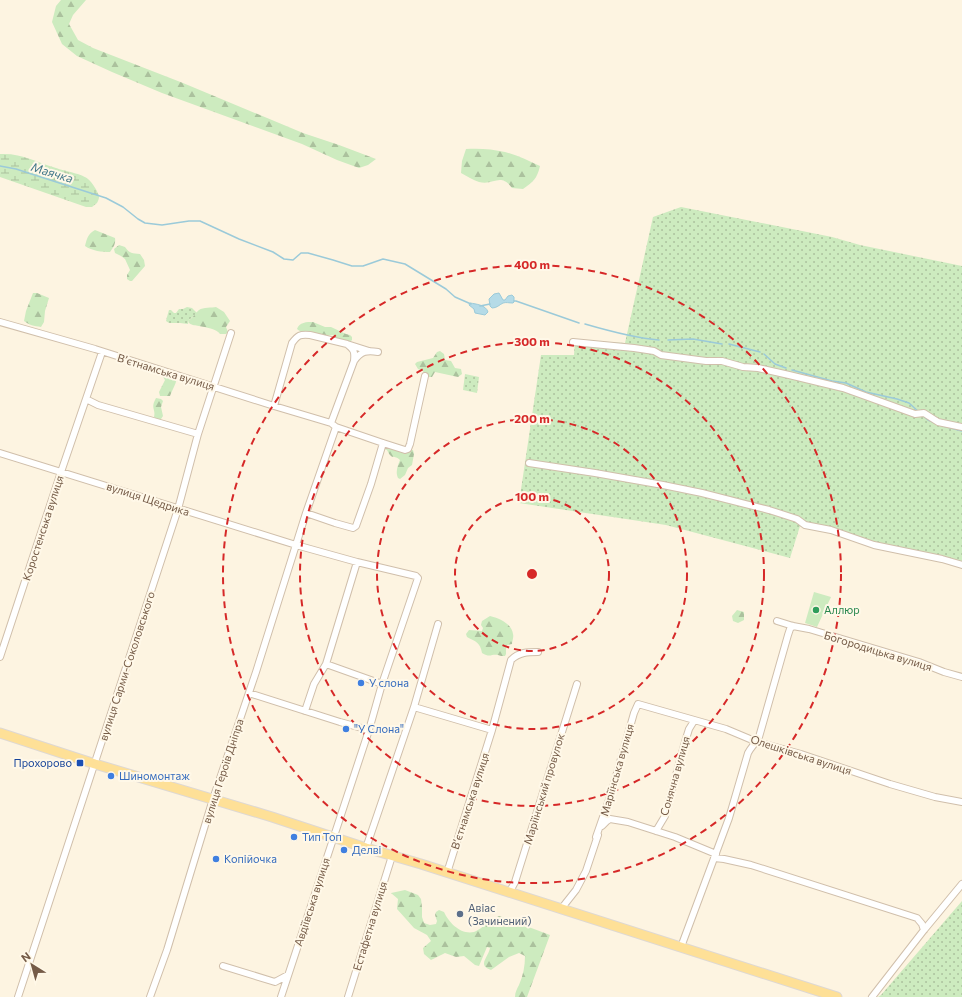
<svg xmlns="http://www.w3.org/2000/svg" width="962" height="997" font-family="Commissioner,sans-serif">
  <defs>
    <pattern id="green-dots" width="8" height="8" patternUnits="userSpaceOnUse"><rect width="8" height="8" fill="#cdebbf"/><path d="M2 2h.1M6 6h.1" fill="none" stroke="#abc19d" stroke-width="1.8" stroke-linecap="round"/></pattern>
    <pattern id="forest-firs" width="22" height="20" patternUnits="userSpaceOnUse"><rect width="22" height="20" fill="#cdebbf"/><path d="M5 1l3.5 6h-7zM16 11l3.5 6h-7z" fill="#abc19d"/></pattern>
    <pattern id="wetland-marsh" width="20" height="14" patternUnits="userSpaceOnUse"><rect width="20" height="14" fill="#cdebbf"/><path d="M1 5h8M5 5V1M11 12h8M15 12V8" fill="none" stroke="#abc19d"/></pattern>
  </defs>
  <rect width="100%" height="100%" fill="#fdf4e1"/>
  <path fill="url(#green-dots)" d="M681 207 832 237 860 245 962 266V567L849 535 800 526 790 558 666 525 519 503 541 355H574L575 340 625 343 653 217Z
    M187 307 192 308 197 313 189 320 188 324 180 323H169L166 321 167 317 169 310H171L174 313H176L179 309H183Z
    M465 374 479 377 477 393 463 390Z
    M962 901V997H878L881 995Z"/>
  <path fill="url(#forest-firs)" d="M61 0H86L73 15 69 24 78 40 93 48 183 83 303 133 339 145 376 159 368 165 359 168 337 160 302 144 162 93 112 72 77 56 62 44 52 22 56 6Z
    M466 149C478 148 493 149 505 152 517 155 529 161 540 166 537 179 533 182 523 189L512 188C500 172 494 186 479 182 473 180 467 176 461 173L462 161Z
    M95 230 115 238C116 244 113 248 110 252 102 252 92 251 85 246 87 238 88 234 95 230Z
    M119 245 125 247C130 254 132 253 140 254L144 260 145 266 132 281H130L127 279V275L130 270 125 259 121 256 115 253 114 249Z
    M33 293H37L49 298 45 311 44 322 41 327C34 326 29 325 24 321L26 311Z
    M216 307 224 312 230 321 226 327 228 332 226 334H220C217 329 205 327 199 326 195 325 193 326 189 323V320C193 318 197 311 199 310 203 307 212 308 216 307Z
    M313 322 325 327H331L346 334 350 335 352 337V340L350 342 339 341 333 335 323 336 321 334C314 335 302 334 297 329 299 322 307 322 313 322Z
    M440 351 444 354 445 360 451 361 455 368 461 369 462 374 458 377 435 372 432 377H428L424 374 423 371 418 369 415 364 417 362 433 358 437 352Z
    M163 374H167L177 377C177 382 172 390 170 396H160L159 392 165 380 163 377Z
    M156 398 161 399 163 401 161 407 163 416 161 419 158 420 154 417C156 408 150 409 156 398Z
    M385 445 390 447 393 450H413L414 454 412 465 408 468 405 475 400 479 398 478C395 472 398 465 400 460 394 454 392 461 387 450L384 449Z
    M737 610 744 612V620L738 623 733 621 732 616Z
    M490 616C499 618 512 624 513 634 514 637 512 641 512 644L507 645 506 647V654L505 656C502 656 500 656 498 655 491 654 490 658 482 653 480 642 476 642 467 637L466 634 469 630 482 631 483 628 481 625 482 621Z
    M405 890 418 895 421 899 422 907V917L424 923 430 925 436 924 437 921 435 915 436 912 439 910 444 912C449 923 461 935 474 932 480 930 485 924 490 921 493 919 496 918 499 916L550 935 527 997H515C515 992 517 989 519 985 523 976 525 966 525 956L519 953 509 957 491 970C477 965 488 958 490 948L487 947 479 966 475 965 464 956 456 957 445 953 431 960 424 954 423 948 431 941 427 935 414 928 397 909 398 899 391 893Z"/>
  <path fill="url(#wetland-marsh)" d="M0 154C23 153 35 162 56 168 64 171 83 174 88 179 92 182 99 193 99 197 99 199 98 201 97 203L92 207H86L0 177Z"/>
  <path fill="#cdebbf" d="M814 592 831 597 817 627 805 623Z"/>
  <path fill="#b5dbe7" stroke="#9bcad9" d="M499 293 503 300H505L508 296 512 295 514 297V302L513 303C509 303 506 302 503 303 499 305 497 308 492 308L490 306 489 299 494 294Z
    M470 303C476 304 486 305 488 312L485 315 475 313 474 309 469 305Z"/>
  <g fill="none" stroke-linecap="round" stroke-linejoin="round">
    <path stroke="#9bcad9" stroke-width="1.5" d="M0 166 16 169 106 198 123 207 138 219 145 223 162 225 189 221H200L239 239 273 252 284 259 293 260 301 253H308L333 260 352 266H363L383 259 405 264 446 289 455 297 471 304
      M514 301H516L579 323
      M480 306 490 304
      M585 324C609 331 634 338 659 340
      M668 340 693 339 722 344
      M729 344 760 352
      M764 354 775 364 786 368
      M792 370 832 381 846 383 866 392 897 399 909 403 919 412
      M922 415 928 420 935 423
      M943 426 962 431"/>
    <defs>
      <path id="minor" d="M0 322 95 349 274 406 331 423
        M573 342 634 348 654 351 661 355 706 361H722L743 367 758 368 789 375 843 388 915 414 924 413 938 422 962 427
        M354 361C355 351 354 350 347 344L369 351
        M86 399 98 405 198 434
        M274 406 292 343C298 335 300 334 310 335L347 344
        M336 427 383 443 405 450 408 449 410 444 425 376
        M0 453 296 545 357 562 416 576 418 578 382 684 369 730 281 997
        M529 463 595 473 663 485 702 493 769 510 797 519 805 525 831 530 874 545 942 559 962 565
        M306 513 335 523 353 528 356 526 371 484 383 443
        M777 621 793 626 809 629 919 662 944 672 962 677
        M0 657 61 472 102 352
        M326 664 382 684
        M249 693 340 722 369 730
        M414 707 492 730
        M305 711 314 684 326 664 357 562
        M602 826 607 821 610 819 628 822 675 837 716 854
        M656 831 665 816 685 742 689 729 694 721
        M596 837 611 794 634 713 638 704 726 729 757 742 801 754 890 784 935 797 962 802
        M366 848 414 707 438 624
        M714 858 724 859 751 865 917 918 922 924 924 930
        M447 873 492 730 511 660C519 652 528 652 538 652
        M509 893 515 882 577 684
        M561 909 576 890 586 871 598 835
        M681 947 729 818 748 753C751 747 756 743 759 737L788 635 790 629 793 626
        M223 966 275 982 288 975
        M18 997 178 509 198 434 231 333
        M150 997 167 950 213 799 256 672 306 513 336 427 331 423 354 361C361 351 367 350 378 352
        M348 997 392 856
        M872 997 924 930 962 884"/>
      <path id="primary" d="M0 733 95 764 272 817 366 848 421 864 837 997"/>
    </defs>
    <use href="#minor" stroke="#d0bfab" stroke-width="8"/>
    <use href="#primary" stroke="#ded8d3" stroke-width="11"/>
    <use href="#minor" stroke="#fff" stroke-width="6"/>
    <use href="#primary" stroke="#fee097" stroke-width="9"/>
  </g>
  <g fill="none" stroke="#d62828" stroke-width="2" stroke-dasharray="7 5">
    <circle cx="532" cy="574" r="77"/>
    <circle cx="532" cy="574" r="155"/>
    <circle cx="532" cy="574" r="232"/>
    <circle cx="532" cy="574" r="309"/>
  </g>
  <circle fill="#2e9e5b" stroke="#fff8e8" stroke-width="1.5" cx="816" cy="610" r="4"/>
  <g fill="#3f7fe0" stroke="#fff8e8" stroke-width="1.5">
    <circle cx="361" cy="683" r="4"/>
    <circle cx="346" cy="729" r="4"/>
    <circle cx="111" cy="776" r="4"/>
    <circle cx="294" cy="837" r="4"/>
    <circle cx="344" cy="850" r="4"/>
    <circle cx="216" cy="859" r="4"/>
  </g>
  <rect fill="#1a4fb4" stroke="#fff8e8" stroke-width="1.5" x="76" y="759" width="8" height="8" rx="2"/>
  <circle fill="#5c6f8a" stroke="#fff8e8" stroke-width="1.5" cx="460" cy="914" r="4"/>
  <g text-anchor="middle" stroke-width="4" stroke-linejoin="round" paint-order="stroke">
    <g font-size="11" fill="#755b47" stroke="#fff8e8">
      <text transform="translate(166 372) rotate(17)" y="4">Вʼєтнамська вулиця</text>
      <text transform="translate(148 499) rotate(18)" y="4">вулиця Щедрика</text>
      <text transform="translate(43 528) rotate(-72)" y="4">Коростенська вулиця</text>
      <text transform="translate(878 651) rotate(17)" y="4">Богородицька вулиця</text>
      <text transform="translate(127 666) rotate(-72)" y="4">вулиця Сарми-Соколовського</text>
      <text transform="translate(801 755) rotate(18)" y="4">Олешківська вулиця</text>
      <text transform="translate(617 770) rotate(-74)" y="4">Маріїнська вулиця</text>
      <text transform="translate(223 771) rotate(-72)" y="4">вулиця Героїв Дніпра</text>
      <text transform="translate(675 776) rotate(-74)" y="4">Сонячна вулиця</text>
      <text transform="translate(544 789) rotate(-73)" y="4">Маріїнський провулок</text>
      <text transform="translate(470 801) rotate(-72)" y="4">Вʼєтнамська вулиця</text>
      <text transform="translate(312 902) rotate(-72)" y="4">Авдіївська вулиця</text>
      <text transform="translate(370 926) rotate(-73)" y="4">Естафетна вулиця</text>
    </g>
    <g font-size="11" fill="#27864d" stroke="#fff8e8" text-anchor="start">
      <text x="824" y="614">Аллюр</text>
    </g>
    <g font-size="11" fill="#366cbe" stroke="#fff8e8" text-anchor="start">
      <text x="369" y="687">У слона</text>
      <text x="354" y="733">"У Слона"</text>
      <text x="119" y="780">Шиномонтаж</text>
      <text x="302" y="841">Тип Топ</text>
      <text x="352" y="854">Делві</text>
      <text x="224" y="863">Копійочка</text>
    </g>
    <g font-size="11" fill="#164399" stroke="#fff8e8" text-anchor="end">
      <text x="72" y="767">Прохорово</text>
    </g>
    <g font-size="11" fill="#4e5e75" stroke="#fff8e8" text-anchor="start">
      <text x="468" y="912">Авіас<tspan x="468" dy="13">(Зачинений)</tspan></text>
    </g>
    <g font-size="12" font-style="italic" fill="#417789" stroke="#fff8e8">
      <text transform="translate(52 173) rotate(17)" y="4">Маячка</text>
    </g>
  </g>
  <circle cx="532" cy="574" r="6" fill="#d62828" stroke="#fff8e8" stroke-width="2"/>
  <g font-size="12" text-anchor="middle" font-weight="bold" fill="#d62828" stroke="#fff8e8" stroke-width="4" stroke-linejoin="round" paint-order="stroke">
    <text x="532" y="269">400 m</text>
    <text x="532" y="346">300 m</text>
    <text x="532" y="423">200 m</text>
    <text x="532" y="501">100 m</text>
  </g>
  <g transform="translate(32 965) rotate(323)" stroke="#fff8e8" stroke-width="3" paint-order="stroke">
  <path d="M0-3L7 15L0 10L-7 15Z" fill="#755b47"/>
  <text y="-6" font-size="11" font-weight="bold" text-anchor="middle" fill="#755b47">N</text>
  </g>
</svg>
